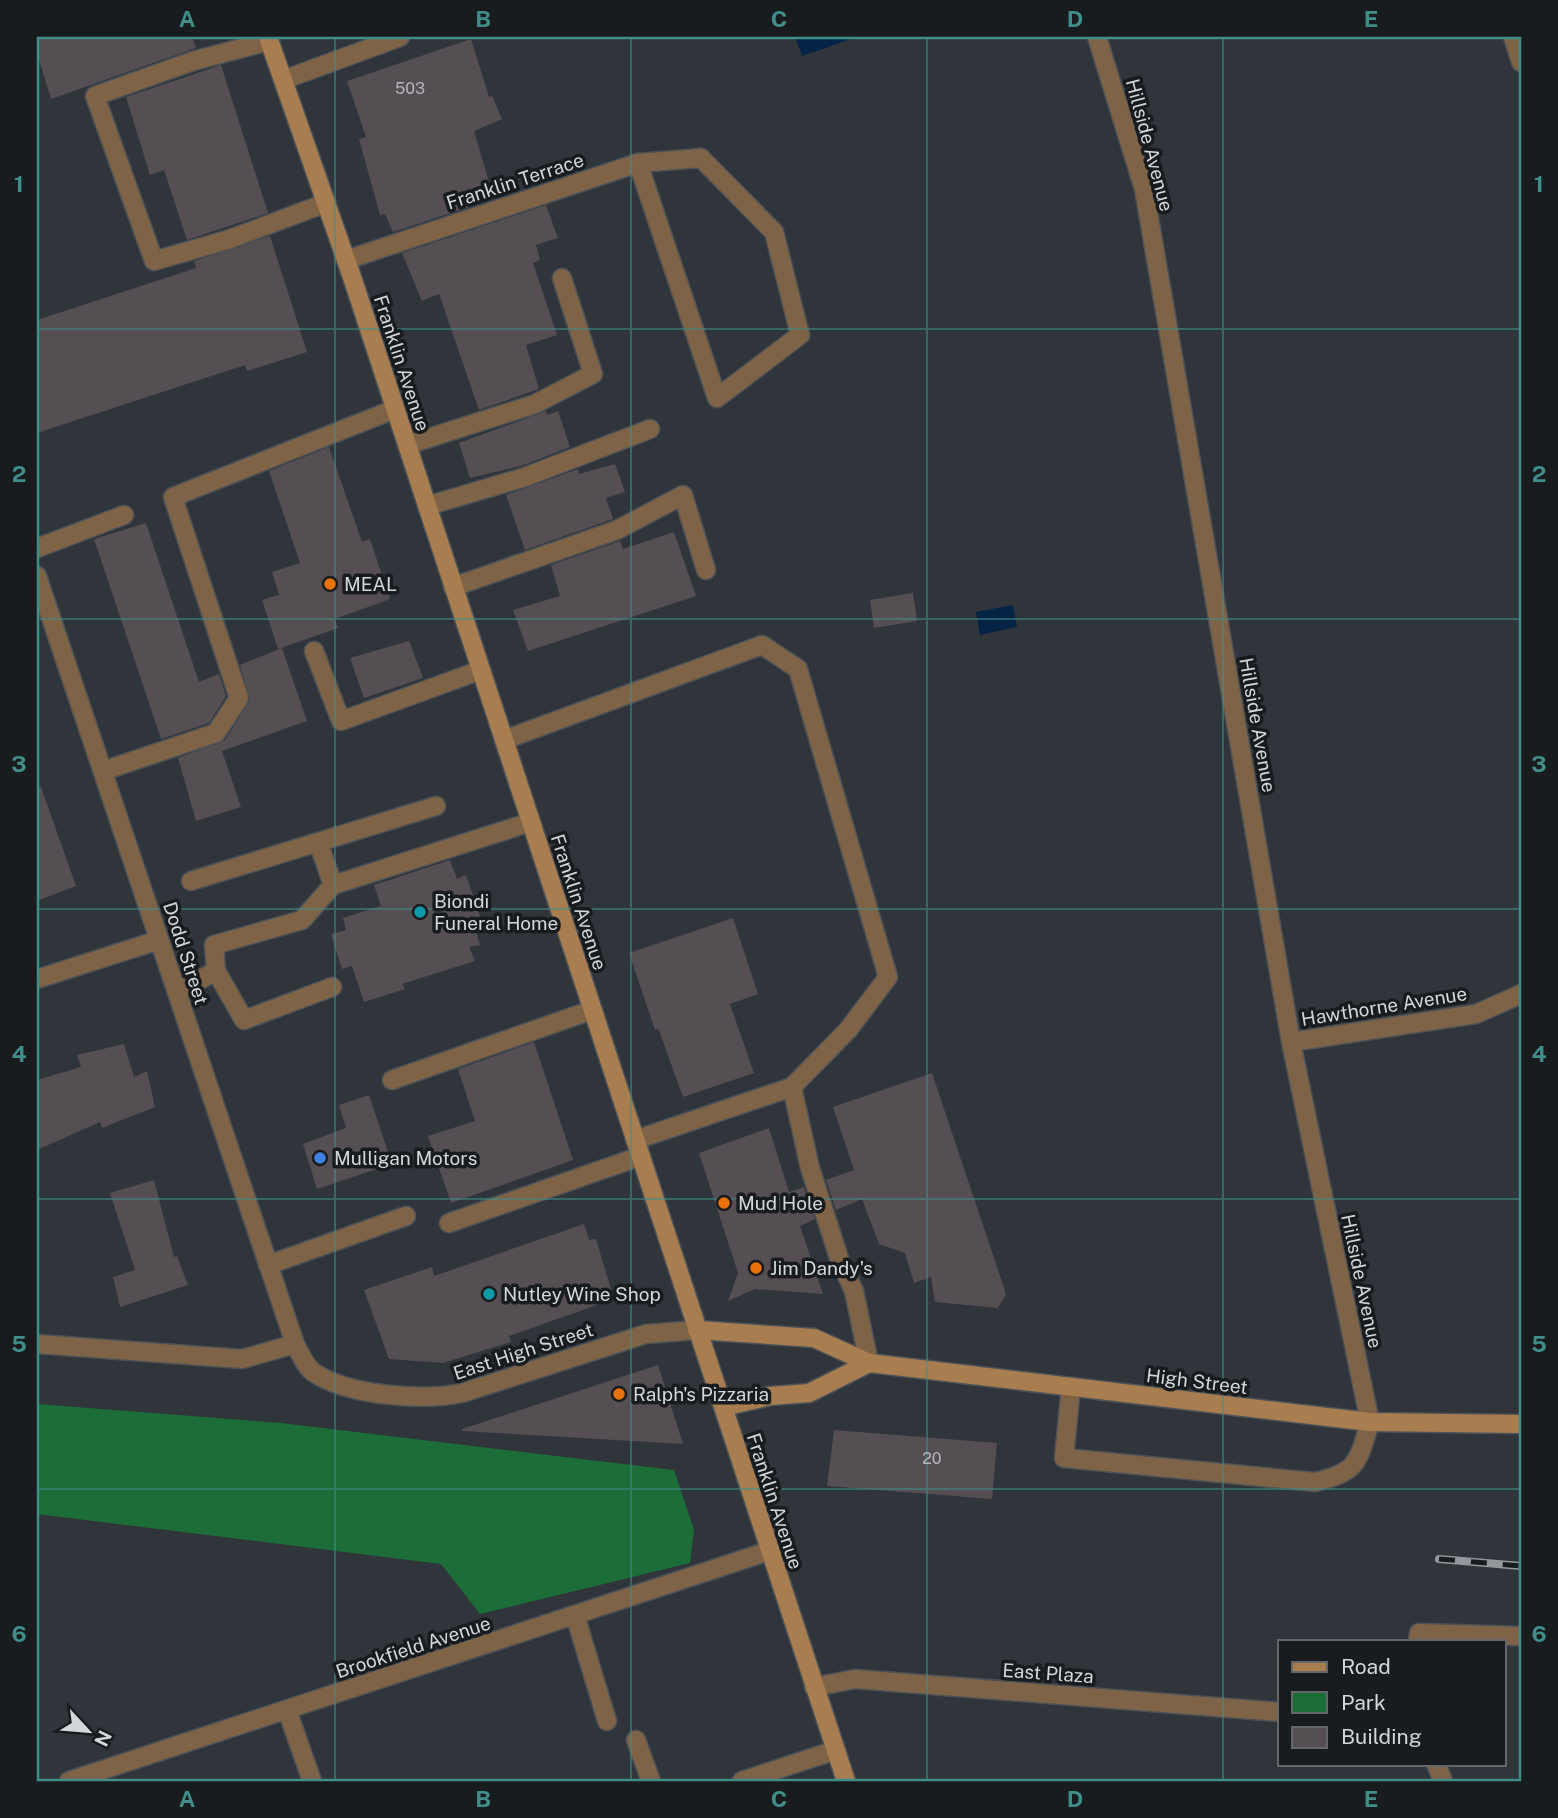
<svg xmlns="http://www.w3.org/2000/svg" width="1558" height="1818" font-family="'Public Sans',sans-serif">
  <rect width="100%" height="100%" fill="#2f353a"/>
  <path fill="#1c6d38" d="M37 1404 281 1423 674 1470 694 1530 690 1563 480 1614 441 1564 37 1514Z"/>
  <path fill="#052445" d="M795 37H857L802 56Z
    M1013 605 1017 627 980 635 976 612Z"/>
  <path fill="#554e52" d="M37 37H192L196 48 51 99 37 53Z
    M471 39 489 97 492 96 502 119 474 131 494 199 393 232 385 214 380 215 359 139 366 137 347 81Z
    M221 65 268 213 187 240 164 170 150 175 126 97Z
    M546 205 558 238 536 245 540 260 533 263 557 335 526 345 539 389 479 410 439 294 422 301 402 253Z
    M270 236 307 352 247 371 245 365 37 433V320L196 268 194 261Z
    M546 411 547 415 558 411 570 447 521 466 470 478 459 443Z
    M329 447 362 542 370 539 390 599 335 619 338 628 278 649 262 600 279 595 272 572 300 563 269 471Z
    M615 464 625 492 606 498 613 519 525 550 506 495 578 469 579 474Z
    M146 523 199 682 219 674 226 696 209 723 161 739 94 539Z
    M674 532 696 596 528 651 513 610 560 596 551 565 620 541 623 549Z
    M913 593 917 621 874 628 870 600Z
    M409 641 423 678 364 698 350 658Z
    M282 648 307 721 222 751 241 807 196 821 178 758 225 740 250 700 240 665Z
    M37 787H41L76 886 37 901Z
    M450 860 457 879 466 875 482 922 474 925 480 945 469 947 475 961 402 984 405 989 364 1002 352 966 342 969 331 934 346 930 343 918 381 906 374 885Z
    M733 918 758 994 730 1004 754 1073 683 1097 658 1028 655 1030 629 953Z
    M534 1042 573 1160 451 1203 428 1136 475 1121 458 1069Z
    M124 1044 134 1077 147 1071 155 1107 102 1128 100 1122 37 1150V1080L81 1067 77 1055Z
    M932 1073 1006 1294 998 1308 935 1302 931 1277 914 1283 905 1253 879 1244 862 1199 836 1210 826 1180 854 1170 833 1107Z
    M369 1095 392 1164 317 1189 303 1144 346 1128 339 1105Z
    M769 1128 789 1192 804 1187 815 1219 800 1226 823 1294 755 1289 728 1301 738 1273 699 1153Z
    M154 1180 174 1257 177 1256 188 1285 120 1307 113 1277 135 1270 110 1193Z
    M584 1224 589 1240 596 1239 614 1299 509 1336 511 1342 443 1363 389 1359 364 1290 432 1267 434 1276Z
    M658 1365 683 1444 462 1431V1429Z
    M834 1430 997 1443 992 1499 827 1486Z"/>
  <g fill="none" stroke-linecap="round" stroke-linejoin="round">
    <defs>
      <path id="lane" d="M269 41 193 61 95 96 154 261 230 239 326 203
        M283 80 400 37
        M638 163 717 398 800 335 774 232 701 158
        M407 445 535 404 593 374 562 278
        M427 506 525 477 650 429
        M37 548 124 515
        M453 587 617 530 683 495 706 570
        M314 651 341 721 481 670
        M504 740 762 645 798 669 888 977 848 1030 792 1087 635 1140
        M103 771 216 733 239 698 173 497 395 409
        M318 842 333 885
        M191 881 436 806
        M216 971 244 1020 332 987
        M177 992 216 971 214 945 302 920 333 885 531 822
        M392 1080 592 1010
        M792 1087 810 1168 840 1261 854 1291 869 1363
        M449 1223 641 1156
        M268 1265 406 1216
        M37 1344 242 1359 295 1344
        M1071 1387 1064 1458 1315 1482C1358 1472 1358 1462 1370 1422
        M575 1615 607 1721
        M1418 1641 1419 1633 1521 1636
        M636 1740 651 1781
        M742 1781 836 1750"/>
      <path id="street" d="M1097 37 1144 189 1291 1042 1370 1422
        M1513 37 1521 62
        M346 260 638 163 701 158
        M37 576 295 1344C300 1353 305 1366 313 1372 348 1396 422 1401 462 1393L646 1334 697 1330
        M37 979 159 940
        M1291 1042 1476 1014 1521 994
        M814 1687 855 1679 1280 1712
        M287 1710 312 1781
        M1436 1764 1443 1781
        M69 1781 769 1551"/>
      <path id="secondary" d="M268 37 353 280 846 1781
        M697 1330 814 1338 869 1363 1370 1422 1521 1424
        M723 1407 770 1396 809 1393 869 1363"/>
    </defs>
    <use href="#lane" stroke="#4d5257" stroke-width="21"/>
    <use href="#street" stroke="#4d5257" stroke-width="21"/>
    <use href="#secondary" stroke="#4d5257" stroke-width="21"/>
    <use href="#lane" stroke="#7f6347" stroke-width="18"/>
    <use href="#street" stroke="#7f6347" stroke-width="18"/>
    <use href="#secondary" stroke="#a87d50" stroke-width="18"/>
    <defs>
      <path id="rail" d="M1439 1559 1521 1566"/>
    </defs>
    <use href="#rail" stroke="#93989c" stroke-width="8"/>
    <use href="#rail" stroke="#191c1e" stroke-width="5" stroke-dasharray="16" stroke-linecap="butt"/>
  </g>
  <path fill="none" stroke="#408e89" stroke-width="2" stroke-opacity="0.55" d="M335 37V1781M631 37V1781M927 37V1781M1223 37V1781M37 329H1521M37 619H1521M37 909H1521M37 1199H1521M37 1489H1521"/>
  <g fill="#e8710a" stroke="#191c1e" stroke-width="2.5">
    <circle cx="330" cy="584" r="7"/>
    <circle cx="724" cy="1203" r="7"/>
    <circle cx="756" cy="1268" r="7"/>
    <circle cx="619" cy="1394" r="7"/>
  </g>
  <g fill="#0f9aa8" stroke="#191c1e" stroke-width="2.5">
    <circle cx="420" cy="912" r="7"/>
    <circle cx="489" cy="1294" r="7"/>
  </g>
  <circle fill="#3f7fe0" stroke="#191c1e" stroke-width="2.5" cx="320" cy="1158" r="7"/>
  <g text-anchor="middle" stroke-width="7" stroke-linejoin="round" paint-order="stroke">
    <g font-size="16" fill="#b4b5b8">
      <text x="410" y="94">503</text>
      <text x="932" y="1464">20</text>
    </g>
    <g font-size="19" fill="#d3d7da" stroke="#191c1e">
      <text transform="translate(1150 145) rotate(75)" y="7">Hillside Avenue</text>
      <text transform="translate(515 181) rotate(-18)" y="7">Franklin Terrace</text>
      <text transform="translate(402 363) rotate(72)" y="7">Franklin Avenue</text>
      <text transform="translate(1258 725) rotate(80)" y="7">Hillside Avenue</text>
      <text transform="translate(579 902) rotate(72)" y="7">Franklin Avenue</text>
      <text transform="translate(186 953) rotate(72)" y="7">Dodd Street</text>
      <text transform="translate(1384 1006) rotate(-9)" y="7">Hawthorne Avenue</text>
      <text transform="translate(1362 1281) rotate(78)" y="7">Hillside Avenue</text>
      <text transform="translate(523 1351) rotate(-18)" y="7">East High Street</text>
      <text transform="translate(1197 1381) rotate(7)" y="7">High Street</text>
      <text transform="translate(775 1501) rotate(72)" y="7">Franklin Avenue</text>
      <text transform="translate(413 1647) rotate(-18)" y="7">Brookfield Avenue</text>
      <text transform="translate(1048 1673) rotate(4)" y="7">East Plaza</text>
    </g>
    <g font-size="19" fill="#d3d7da" stroke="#191c1e" text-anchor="start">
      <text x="344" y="591">MEAL</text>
      <text x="434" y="908">Biondi<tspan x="434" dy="22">Funeral Home</tspan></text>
      <text x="334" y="1165">Mulligan Motors</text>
      <text x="738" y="1210">Mud Hole</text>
      <text x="770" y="1275">Jim Dandy's</text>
      <text x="503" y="1301">Nutley Wine Shop</text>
      <text x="633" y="1401">Ralph's Pizzaria</text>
    </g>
  </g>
  <rect width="1558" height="1818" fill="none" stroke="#191c1e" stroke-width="77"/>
  <rect x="1278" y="1640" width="228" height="126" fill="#191c1e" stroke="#636769" stroke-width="2"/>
  <rect x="1292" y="1662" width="35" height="10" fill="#a87d50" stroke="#636769" stroke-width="2"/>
  <text x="1341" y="1674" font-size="21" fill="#d3d7da">Road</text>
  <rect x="1292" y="1692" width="35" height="21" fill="#1c6d38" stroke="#636769" stroke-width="2"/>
  <text x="1341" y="1710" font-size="21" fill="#d3d7da">Park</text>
  <rect x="1292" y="1727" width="35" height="21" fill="#554e52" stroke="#636769" stroke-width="2"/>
  <text x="1341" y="1744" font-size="21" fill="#d3d7da">Building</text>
  <g transform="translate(88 1731) rotate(116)" stroke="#191c1e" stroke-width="5" paint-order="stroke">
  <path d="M0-5L12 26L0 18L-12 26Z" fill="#d3d7da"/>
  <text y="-10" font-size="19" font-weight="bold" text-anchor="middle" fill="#d3d7da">N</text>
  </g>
  <rect x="38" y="38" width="1482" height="1742" fill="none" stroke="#408e89" stroke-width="2.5"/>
  <g font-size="23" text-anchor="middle" font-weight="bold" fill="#408e89">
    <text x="187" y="27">A</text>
    <text x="483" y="27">B</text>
    <text x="779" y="27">C</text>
    <text x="1075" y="27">D</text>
    <text x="1371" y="27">E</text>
    <text x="19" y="192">1</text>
    <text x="1539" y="192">1</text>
    <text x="19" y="482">2</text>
    <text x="1539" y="482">2</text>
    <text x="19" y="772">3</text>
    <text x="1539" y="772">3</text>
    <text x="19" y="1062">4</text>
    <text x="1539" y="1062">4</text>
    <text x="19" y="1352">5</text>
    <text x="1539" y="1352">5</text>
    <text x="19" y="1642">6</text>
    <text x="1539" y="1642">6</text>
    <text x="187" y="1807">A</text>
    <text x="483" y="1807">B</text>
    <text x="779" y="1807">C</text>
    <text x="1075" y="1807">D</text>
    <text x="1371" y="1807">E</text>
  </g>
</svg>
